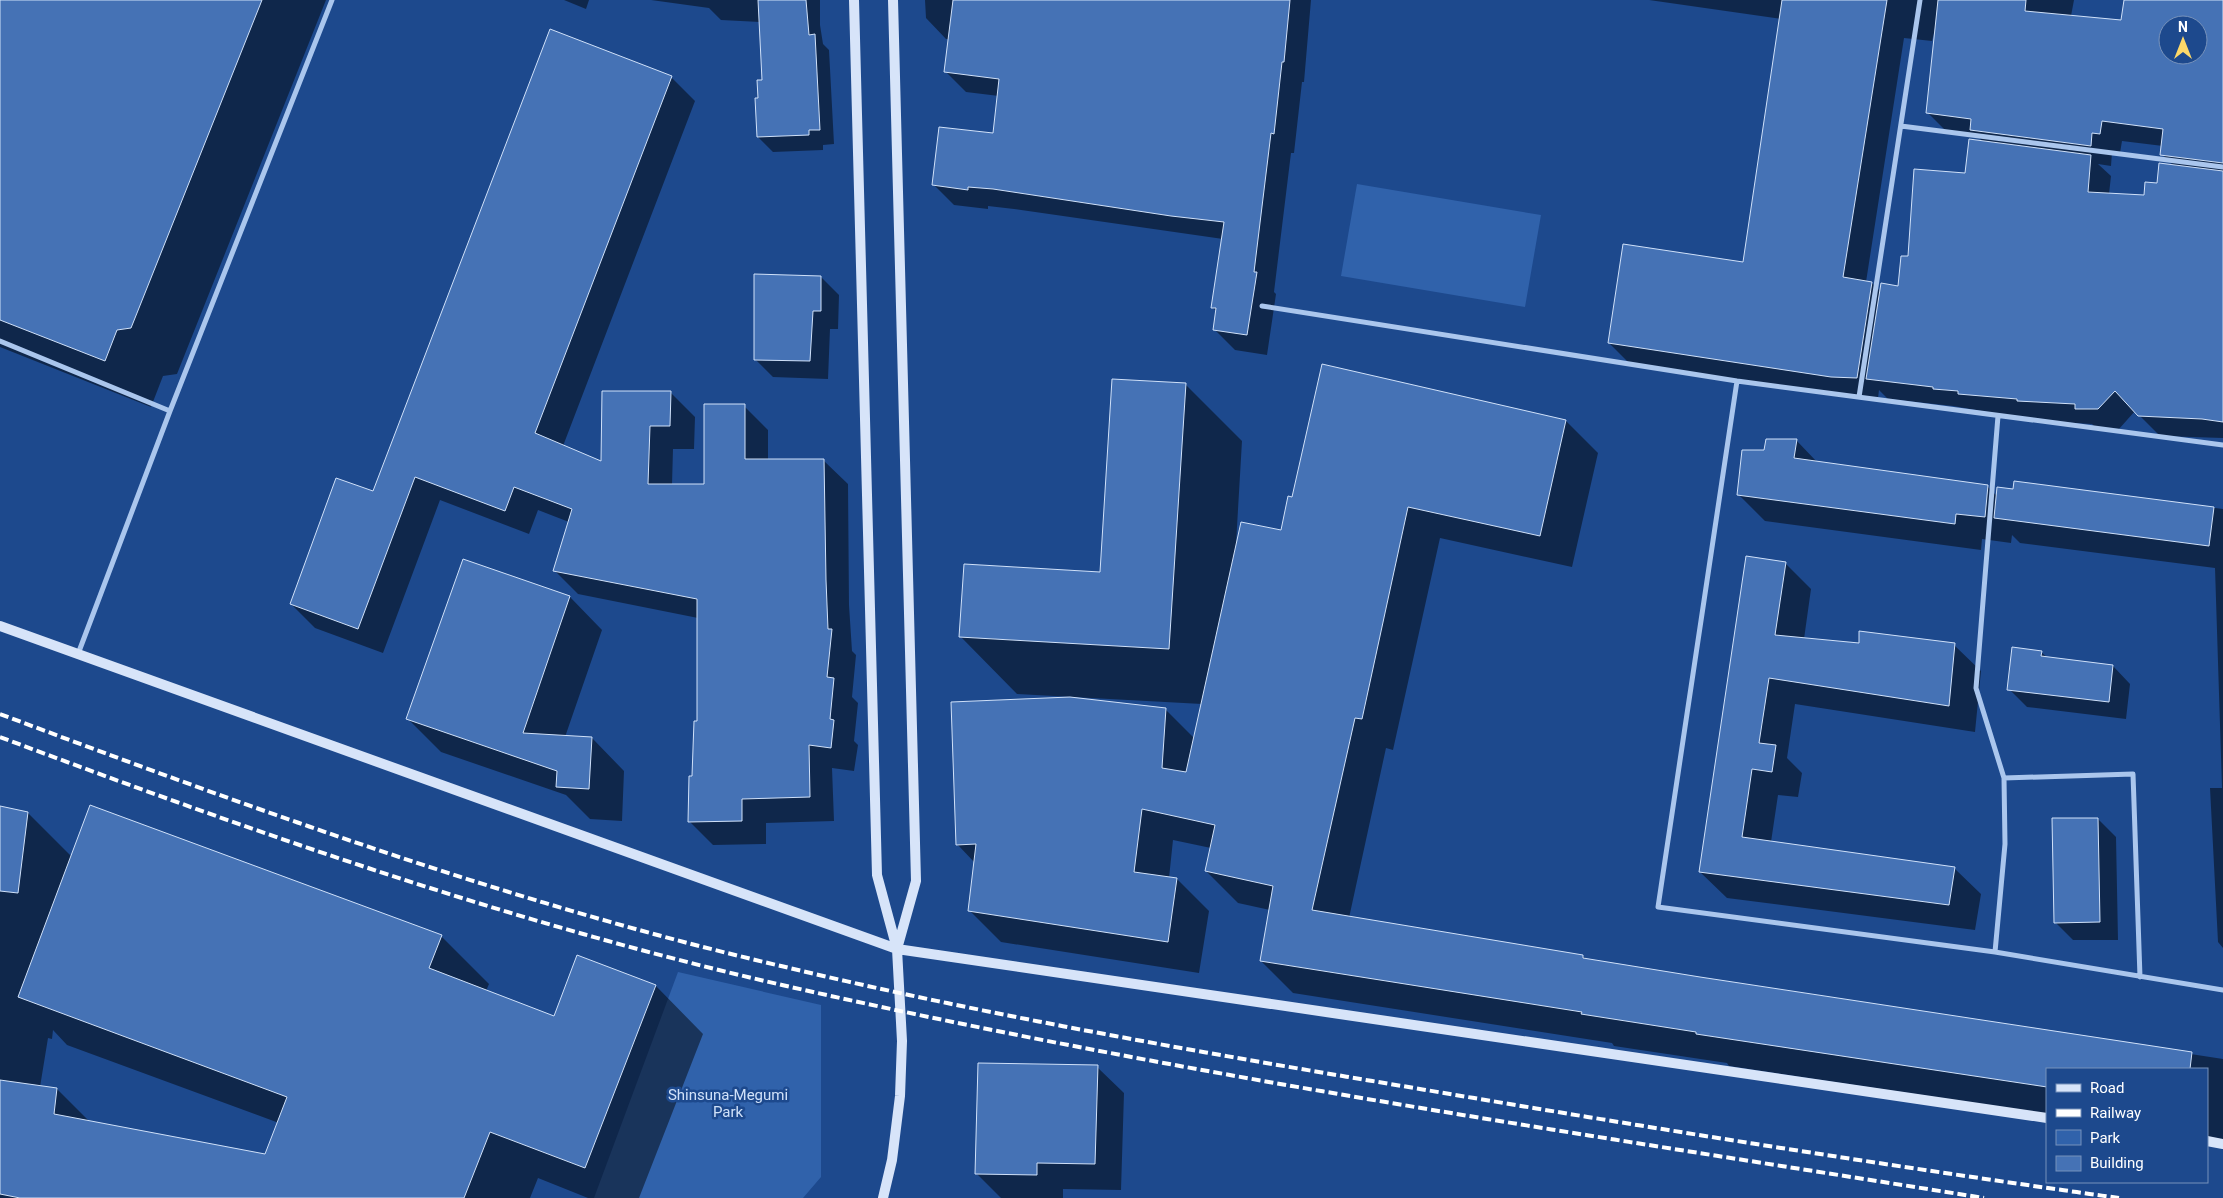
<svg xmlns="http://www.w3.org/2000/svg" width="2223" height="1198" font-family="Roboto,sans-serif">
  <rect width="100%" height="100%" fill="#1d498d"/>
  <path fill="#3062ab" d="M1357 184 1541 215 1525 307 1341 276Z
    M678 972 821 1005V1177L803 1198H594Z"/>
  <path fill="#0007" fill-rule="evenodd" d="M0 0H326L177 374 163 376 151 407 0 347Z
    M564 0H589L586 9Z
    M651 0H820V25L823 44 829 50 834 144 823 145V150L773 152 758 137 759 99 764 81 760 22 721 20 709 8Z
    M925 0H1311L1304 82H1302L1294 153H1291L1274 292 1276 294 1267 355 1235 350 1214 329 1217 312 1212 307 1223 239 1014 209 988 206V209L954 205 933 184 995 134 999 96 966 92 946 72 950 39H946L926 18Z
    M1649 0H2074L2071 16 2122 22 2125 0H2223V438L2160 436 2135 411 2119 429 2096 428 2092 424 2038 421 1953 406 1888 399 1879 390 1878 398 1852 397 1629 363 1609 343 1744 264 1781 19ZM2168 25H2198V55H2168ZM1934 33H1936L1927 112 1947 132 1978 136 1983 142 1967 174 1909 258 1899 287 1881 292 1872 283 1866 282 1904 38 1932 41ZM2122 141 2163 146 2162 154 2174 166 2145 196 2109 194 2111 176 2098 164 2111 166 2112 152 2120 153Z
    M671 77 695 101 563 446 602 462 671 393 695 417 694 449H673L672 485H706L744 406 768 430V460H823L848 484 849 605 852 651 856 655 852 697 858 703 854 741 858 745 854 771 832 768 834 821 766 823V844L713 845 689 821 698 722V618L578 594 554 570 569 522 538 510 529 534 440 500 383 653 315 628 291 604 374 493Z
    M821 277 839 295 838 329H830L828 379 773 377 755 359Z
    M1322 366 1566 421 1598 453 1572 567 1440 538 1393 750 1386 748 1349 918 1583 956 1587 960 1700 978 2223 1059V1141L2207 1139V1069H2047V1114L1729 1066 1727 1063 1614 1046 1612 1043 1293 993 1261 961 1270 910 1238 903 1206 871 1211 848 1173 840 1169 878 1177 879 1209 911 1199 973 1001 942 969 910 975 863 957 844 1165 709 1195 739 1202 704 1017 694 960 636 1101 574 1185 384 1242 441 1236 544 1282 532 1293 498Z
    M1796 440 1818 463 1987 486 1997 496 2014 490 2015 482 2223 509V948L2218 942 2210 788H2222L2215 568 2020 543 2012 535 2011 543 1982 539 1981 550 1765 521 1739 495 1765 451Z
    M463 561 570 597 602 630 565 737 592 738 624 771 622 821 590 819 566 795 441 752 408 719Z
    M1785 563 1811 589 1804 639 1860 644 1954 645 1981 671 1975 732 1795 704 1787 758 1802 773 1798 797 1778 795 1771 842 1954 868 1981 894 1975 930 1727 898 1700 872Z
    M2041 652 2048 658 2113 666 2130 684 2126 719 2027 707 2009 689Z
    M0 807 28 813 72 857 441 936 489 984 486 991 555 1018 578 957 656 986 703 1034 639 1198H588L538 1178 530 1198H0ZM53 1030 67 1045 279 1123 266 1155 90 1122 57 1089 40 1087 48 1038 52 1039Z
    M2098 819 2116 837 2118 940H2073L2055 922Z
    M1097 1067 1124 1093 1121 1190 1063 1189V1198H1001L976 1173Z"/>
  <path fill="#4572b5" stroke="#d0e1f9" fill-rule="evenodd" d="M0 0H262L131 328 117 330 105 361 0 320Z
    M758 0H806L809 35 815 34 820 130H809V135L757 137 755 98H758L757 80H762Z
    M953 0H1290L1284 62H1282L1274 134 1271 133 1254 272H1257L1247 335 1213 330 1216 308H1211L1224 222 1171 216 993 189 968 187V190L932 185 939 127 993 133 999 79 944 72Z
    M1782 0H1887L1843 277 1872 282 1857 378 1831 377 1608 343 1623 244 1743 262Z
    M1938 0H2026L2025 11 2121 20 2124 0H2223V163L2160 155 2163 129 2102 121 2100 134 2092 133 2091 146 1970 130 1971 119 1926 113ZM2168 25H2198V55H2168Z
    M550 29 672 76 535 433 601 461 602 391H671L670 426H650L648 484H704V404H745V459H824L826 580 828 629H832L827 677 834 678 830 719 834 720 831 748 809 745 810 797 742 799V821L688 822 689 776H692L694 721H697V599L553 571 572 509 514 487 505 511 415 477 358 629 290 604 336 478 373 491Z
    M1969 139 2091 155 2088 192 2144 195 2145 182 2157 183 2159 163 2223 171V422L2202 419 2138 416 2115 391 2098 409H2075V404L2017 401V399L1958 394V391L1933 389V387L1866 379 1881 283 1898 286 1901 256H1908L1914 169 1965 173Z
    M754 274 821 276V311H813L810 361 754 360Z
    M1322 364 1566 420 1540 536 1408 507 1362 719 1355 718 1312 910 1583 955V958L1700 977 2192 1052 2190 1069H2047V1087L1696 1034V1032L1581 1014 1582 1012 1260 961 1273 886 1205 871 1215 825 1142 809 1134 872 1177 878 1168 942 968 911 976 844 956 845 951 702 1070 697 1166 708 1162 768 1186 772 1241 522 1281 530 1288 496 1292 497Z
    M1112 379 1186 383 1169 649 959 637 964 564 1100 572Z
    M1766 439H1797L1794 458 1988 485 1985 517 1956 514 1955 524 1737 495 1742 450H1764Z
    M2014 481 2214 507 2209 546 1994 518 1997 487 2013 489Z
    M1746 556 1786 562 1775 635 1859 643V631L1955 643 1949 706 1769 678 1759 743 1776 745 1772 772 1752 769 1742 837 1955 867 1949 905 1699 872Z
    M463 559 570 596 523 733 592 737 589 789 556 787 557 771 406 719Z
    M2012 647 2042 651 2041 656 2113 665 2109 702 2007 690Z
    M90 805 442 935 429 968 554 1016 577 955 656 985 585 1168 490 1132 464 1198H20L0 1194V1080L57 1088 54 1114 265 1154 287 1097 18 997Z
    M0 806 28 812 18 893 0 891Z
    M2052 818H2098L2100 922 2054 923Z
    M978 1063 1098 1065 1095 1164 1037 1163V1175L975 1174Z"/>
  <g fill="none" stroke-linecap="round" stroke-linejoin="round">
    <path stroke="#aac6ed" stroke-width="5" d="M1901 126 2223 167
      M1262 306 1737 381 2223 445
      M0 341 170 411
      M1737 381 1658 907 1995 952 2223 990
      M1859 397 1920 0
      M78 654 170 411 332 0
      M2004 778 2133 774 2140 977
      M1995 952 2005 844 2004 778 1976 688 1998 416"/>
    <path stroke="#d7e4f9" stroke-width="10" d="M854 0 877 875 897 949 902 1041 900 1096 892 1160 883 1198
      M893 0 916 881 897 949
      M0 626 897 949 2047 1118
      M2207 1141 2223 1144"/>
    <path stroke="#fff" stroke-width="4" stroke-dasharray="9 4" stroke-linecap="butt" d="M0 714C256 810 514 904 781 966 994 1017 1210 1054 1426 1090 1657 1129 1888 1166 2119 1198
      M0 737C256 833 515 924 782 985 1177 1075 1583 1134 1984 1198"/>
  </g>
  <g text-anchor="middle" stroke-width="5" stroke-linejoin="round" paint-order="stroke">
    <g font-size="15" fill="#d0e1f9" stroke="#1d498d">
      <text x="728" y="1100">Shinsuna-Megumi<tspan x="728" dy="17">Park</tspan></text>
    </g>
  </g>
  <rect x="2046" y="1068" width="162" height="115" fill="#1d498d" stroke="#7792bb"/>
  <rect x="2056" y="1084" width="25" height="8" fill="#d7e4f9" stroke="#7792bb"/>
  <text x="2090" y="1093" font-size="15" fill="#ffffff">Road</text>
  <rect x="2056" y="1109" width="25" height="8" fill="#ffffff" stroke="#7792bb"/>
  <text x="2090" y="1118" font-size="15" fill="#ffffff">Railway</text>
  <rect x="2056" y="1130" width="25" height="15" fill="#3062ab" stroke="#7792bb"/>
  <text x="2090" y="1143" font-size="15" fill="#ffffff">Park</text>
  <rect x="2056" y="1156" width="25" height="15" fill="#4572b5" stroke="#7792bb"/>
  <text x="2090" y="1168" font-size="15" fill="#ffffff">Building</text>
  <g transform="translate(2183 40)"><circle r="24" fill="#1d498d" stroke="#7792bb"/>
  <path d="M0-4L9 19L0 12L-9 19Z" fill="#fcd869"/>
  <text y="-8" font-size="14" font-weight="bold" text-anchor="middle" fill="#ffffff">N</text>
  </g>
</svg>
